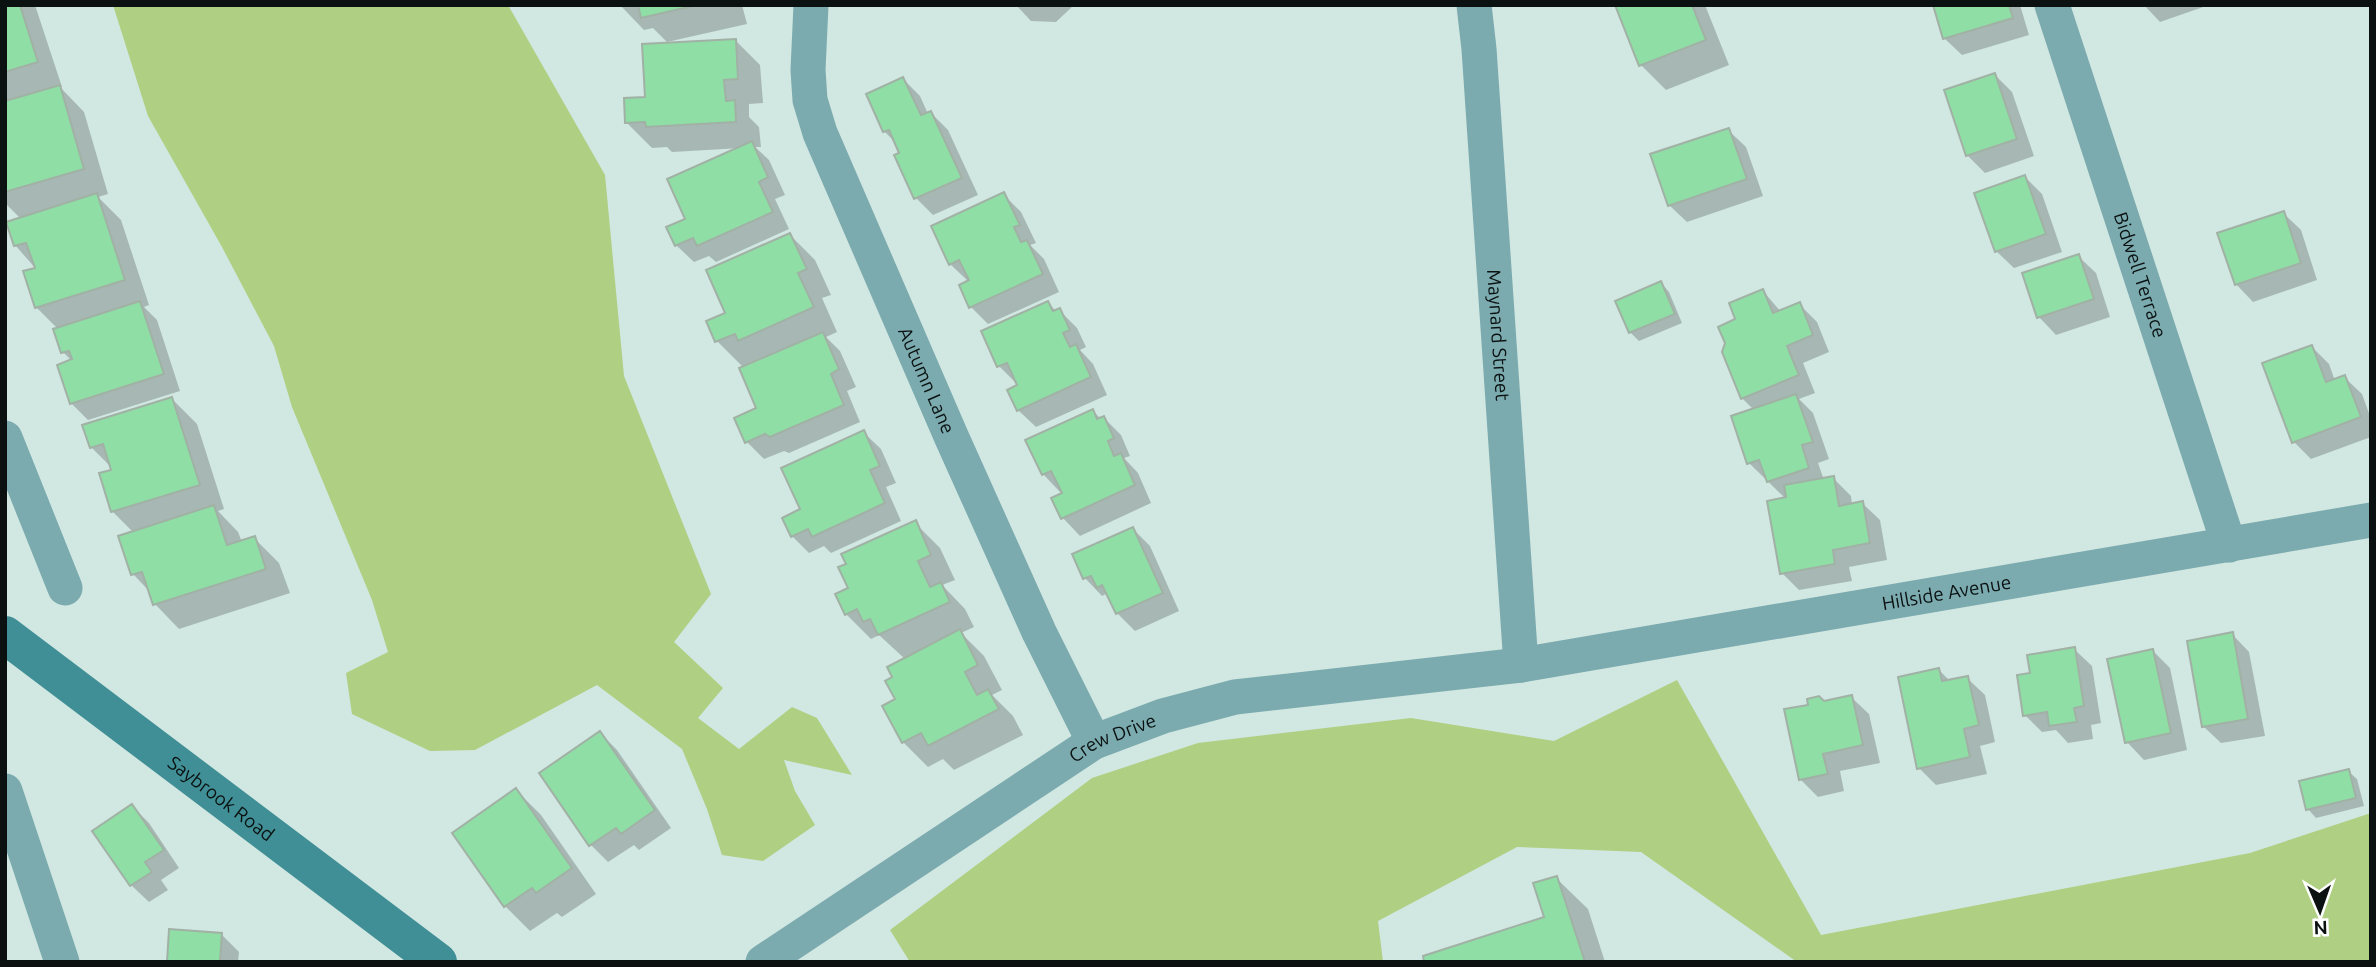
<svg xmlns="http://www.w3.org/2000/svg" width="2376" height="967" font-family="Ubuntu,sans-serif">
  <rect width="100%" height="100%" fill="#d1e7e1"/>
  <path fill="#afcf82" d="M113 5H508L605 175 624 376 711 594 674 642 723 688 698 718 739 749 792 707 817 718 852 775 784 760 795 791 815 825 763 861 722 855 707 809 682 749 597 685 475 750 430 751 352 714 346 673 388 652 372 600 292 407 274 346 222 247 148 116Z
    M1677 680 1821 935 2250 853 2371 813V962H1797L1641 852 1517 847 1378 921 1383 962H910L890 930 1092 778 1198 743 1411 718 1554 741Z"/>
  <path fill="#0003" d="M5 5H35L62 87H60L84 112 108 194 98 197 121 220 149 305 144 307 157 320 180 391 88 420 71 403 72 361 63 352 58 329 37 308 25 273 37 270 15 245 21 219 5 203Z
    M620 5H742L747 24 667 42 653 28 644 30Z
    M1016 5H1074L1056 22 1031 21Z
    M1617 5H1705L1729 65 1666 90 1641 65Z
    M1935 5H2020L2029 35 1962 55 1944 38Z
    M2144 5H2209L2160 22Z
    M735 40 760 65 763 103 749 104V117L759 127 761 147H755L769 160 785 195 775 199 789 229 716 262 709 256 694 262 676 245 687 220 741 148 672 152 667 147 652 148 627 123 647 98Z
    M1995 75 2012 92 2034 156 1985 173 1967 155Z
    M903 79 920 96 928 114 931 113 948 130 978 195 933 215 916 198 898 145 884 131Z
    M1728 130 1746 147 1763 196 1687 222 1669 205Z
    M2025 177 2042 194 2062 252 2014 268 1996 251Z
    M1004 195 1021 212 1036 243 1030 245 1044 259 1059 292 988 324 971 307 969 282 950 264Z
    M2283 213 2301 230 2317 280 2253 302 2236 284Z
    M790 235 815 260 831 295 822 298 837 332 826 337 840 351 856 387 847 391 860 422 789 453 784 451 764 459 747 442 759 409 744 368 717 341 708 322 727 314Z
    M2078 256 2096 273 2110 317 2056 335 2039 317Z
    M1661 283 1669 292 1682 323 1639 341 1630 332Z
    M1763 291 1781 312 1799 304 1817 322 1829 352 1803 363 1815 393 1799 399 1813 413 1829 459 1818 463 1824 480 1833 478 1851 496 1852 505 1862 503 1880 520 1887 560 1849 567 1852 581 1799 590 1782 573 1786 499 1749 463 1754 410 1742 398 1738 320Z
    M1048 303 1056 311 1059 310 1077 328 1086 347 1080 350 1093 364 1107 395 1036 427 1018 410V383H1016L999 366Z
    M2312 347 2329 364 2335 381 2344 377 2362 394 2371 419V437L2311 459 2294 442Z
    M172 399 197 424 224 509 218 511 238 532 242 542 254 538 279 563 290 593 179 629 155 604 150 592 133 574 134 533 113 512 112 468 91 447Z
    M1093 411 1101 419 1104 418 1121 435 1130 456 1124 458 1138 473 1151 503 1080 536 1063 518 1054 499 1064 494 1063 491 1060 492 1043 474Z
    M863 432 881 449 896 483 886 487 901 521 831 553 824 546 809 553 792 536 802 510Z
    M915 523 940 548 955 580 942 585 965 609 974 627 961 633 984 656 1002 690 992 695 1013 716 1023 735 954 770 943 759 928 767 903 742 895 678 905 659 879 635 871 639 846 614 850 589Z
    M1133 529 1150 546 1179 611 1135 631 1117 613 1111 599 1106 594 1102 596 1085 578 1075 555Z
    M2232 634 2249 652 2265 736 2221 743 2203 726Z
    M2074 649 2092 666 2101 723 2091 725 2093 739 2068 743 2056 730 2042 732 2025 715 2032 675Z
    M2153 651 2170 668 2187 750 2144 760 2127 742Z
    M1939 670 1950 681 1967 678 1985 695 1995 742 1980 746 1987 774 1936 785 1919 768Z
    M1851 697 1869 714 1880 763 1840 771 1844 791 1818 797 1801 780Z
    M600 733 617 750 671 828 639 850 634 845 608 862 591 845 541 773Z
    M2348 771 2357 779 2364 806 2316 818 2308 809Z
    M516 790 541 815 596 894 562 917 557 913 530 931 505 906 454 833Z
    M132 806 149 823 179 868 161 880 168 890 149 902 131 885 94 831Z
    M1556 878 1588 909 1605 962H1426L1546 918Z
    M221 934 239 952 238 962H169Z"/>
  <path fill="#8edea5" stroke="#a1b1a5" stroke-width="2" d="M5 5H20L38 62 5 72Z
    M638 5H697L641 18Z
    M1615 5H1692L1706 40 1639 66Z
    M1933 5H2009L2013 18 1943 39Z
    M736 39 738 79 724 80 726 101 735 100 736 122 646 127 645 122 625 123 624 98 645 97 642 44Z
    M1995 73 2017 139 1966 156 1944 90Z
    M903 77 921 115 931 111 962 178 914 199 894 155 899 153 889 130 883 132 866 94Z
    M60 85 84 169 5 192V101Z
    M1729 128 1747 179 1668 206 1650 154Z
    M752 141 768 177 759 182 773 212 697 246 693 238 675 246 666 227 685 219 667 179Z
    M2025 175 2046 234 1995 252 1974 193Z
    M1004 192 1020 225 1014 227 1021 242 1027 240 1043 274 969 308 959 285 969 280 959 260 949 265 931 226Z
    M97 193 125 280 35 308 23 271 35 268 26 243 14 246 6 222Z
    M2284 211 2301 263 2235 285 2217 233Z
    M790 233 807 269 798 273 814 307 738 341 735 334 715 342 706 321 725 313 706 270Z
    M2079 254 2094 299 2037 318 2022 273Z
    M1661 281 1675 314 1629 333 1615 301Z
    M1763 289 1773 313 1800 302 1813 335 1787 346 1799 375 1741 399 1722 352 1725 343 1718 327 1735 319 1729 303Z
    M140 301 164 374 70 404 57 365 72 359 69 351 61 353 53 329Z
    M1048 301 1053 311 1060 308 1070 330 1063 333 1070 347 1076 344 1091 377 1017 411 1007 390 1017 385 1007 363 997 367 981 331Z
    M823 332 839 369 831 374 844 405 770 437 765 434 745 443 734 418 756 408 739 368Z
    M2312 345 2326 382 2345 375 2361 417 2292 443 2262 363Z
    M1796 394 1813 442 1802 445 1809 468 1767 482 1759 460 1747 464 1731 416Z
    M172 397 200 485 111 512 99 473 111 470 103 444 90 448 82 425Z
    M1093 409 1097 419 1104 416 1114 438 1108 441 1114 456 1121 453 1135 485 1061 519 1051 498 1062 493 1051 471 1042 475 1025 440Z
    M864 430 880 466 870 470 885 503 812 537 808 529 791 537 782 518 800 509 781 468Z
    M1834 476 1839 506 1863 501 1870 543 1833 550 1835 564 1780 574 1767 501 1786 497 1784 485Z
    M214 505 227 545 255 536 266 569 153 605 142 572 131 575 118 536Z
    M916 520 931 555 918 561 930 587 941 582 950 602 878 635 870 619 863 622 857 609 845 615 835 594 848 588 838 567 846 564 841 554Z
    M1133 527 1163 593 1116 614 1102 585 1097 588 1091 576 1083 579 1072 554Z
    M960 629 978 665 965 672 977 695 988 689 999 709 928 746 921 733 902 743 882 706 895 699 885 681 892 677 887 667Z
    M2233 632 2248 719 2202 727 2187 641Z
    M2075 647 2084 706 2074 708 2077 722 2049 726 2047 712 2023 716 2017 675 2030 673 2027 655Z
    M2153 649 2171 733 2125 743 2107 659Z
    M1939 668 1942 681 1968 676 1979 725 1964 729 1970 757 1917 769 1898 677Z
    M1852 695 1863 745 1823 754 1828 774 1799 780 1784 709 1808 705 1807 699 1819 696 1824 701Z
    M600 731 655 810 621 834 616 828 589 846 539 773Z
    M2349 769 2356 798 2306 810 2299 781Z
    M516 788 572 868 536 893 532 888 504 907 452 833Z
    M132 804 164 850 145 862 152 872 130 886 92 831Z
    M1557 876 1585 962H1424L1423 956 1544 917 1533 883Z
    M169 929 222 933 220 962H167Z"/>
  <g fill="none" stroke-linecap="round" stroke-linejoin="round">
    <g stroke="#7baaaf" stroke-width="35">
      <path id="s1" d="M811 5 808 70 810 100 820 133 951 436 1039 632 1094 742"/>
      <path id="s2" d="M1474 5 1479 49 1521 665"/>
      <path id="s3" d="M2052 5 2229 545"/>
      <path d="M5 438 65 588"/>
      <path d="M5 791 62 962"/>
      <path id="s4" d="M763 962 1094 742 1163 716 1235 697 1521 665 2371 520"/>
    </g>
    <path stroke="#408f96" stroke-width="38" id="s5" d="M5 635 438 962"/>
  </g>
  <g text-anchor="middle" stroke-width="7" stroke-linejoin="round" paint-order="stroke">
    <g font-size="19" fill="#0a1110" stroke="#fff">
      <text dy="7" stroke="none"><textPath href="#s3" startOffset="284">Bidwell Terrace</textPath></text>
      <text dy="7" stroke="none"><textPath href="#s2" startOffset="331">Maynard Street</textPath></text>
      <text dy="7" stroke="none"><textPath href="#s1" startOffset="399">Autumn Lane</textPath></text>
      <text dy="7" stroke="none"><textPath href="#s4" startOffset="1265">Hillside Avenue</textPath></text>
      <text dy="7" stroke="none"><textPath href="#s4" startOffset="416">Crew Drive</textPath></text>
      <text dy="7" stroke="none"><textPath href="#s5" startOffset="271">Saybrook Road</textPath></text>
    </g>
  </g>
  <rect width="2376" height="967" fill="none" stroke="#0a1110" stroke-width="14"/>
  <g transform="translate(2320 911) rotate(178)" stroke="#ffffff" stroke-width="5" paint-order="stroke">
  <path d="M0-5L12 26L0 18L-12 26Z" fill="#0a1110"/>
  <text y="-10" font-size="19" font-weight="bold" text-anchor="middle" fill="#0a1110">N</text>
  </g>
</svg>
